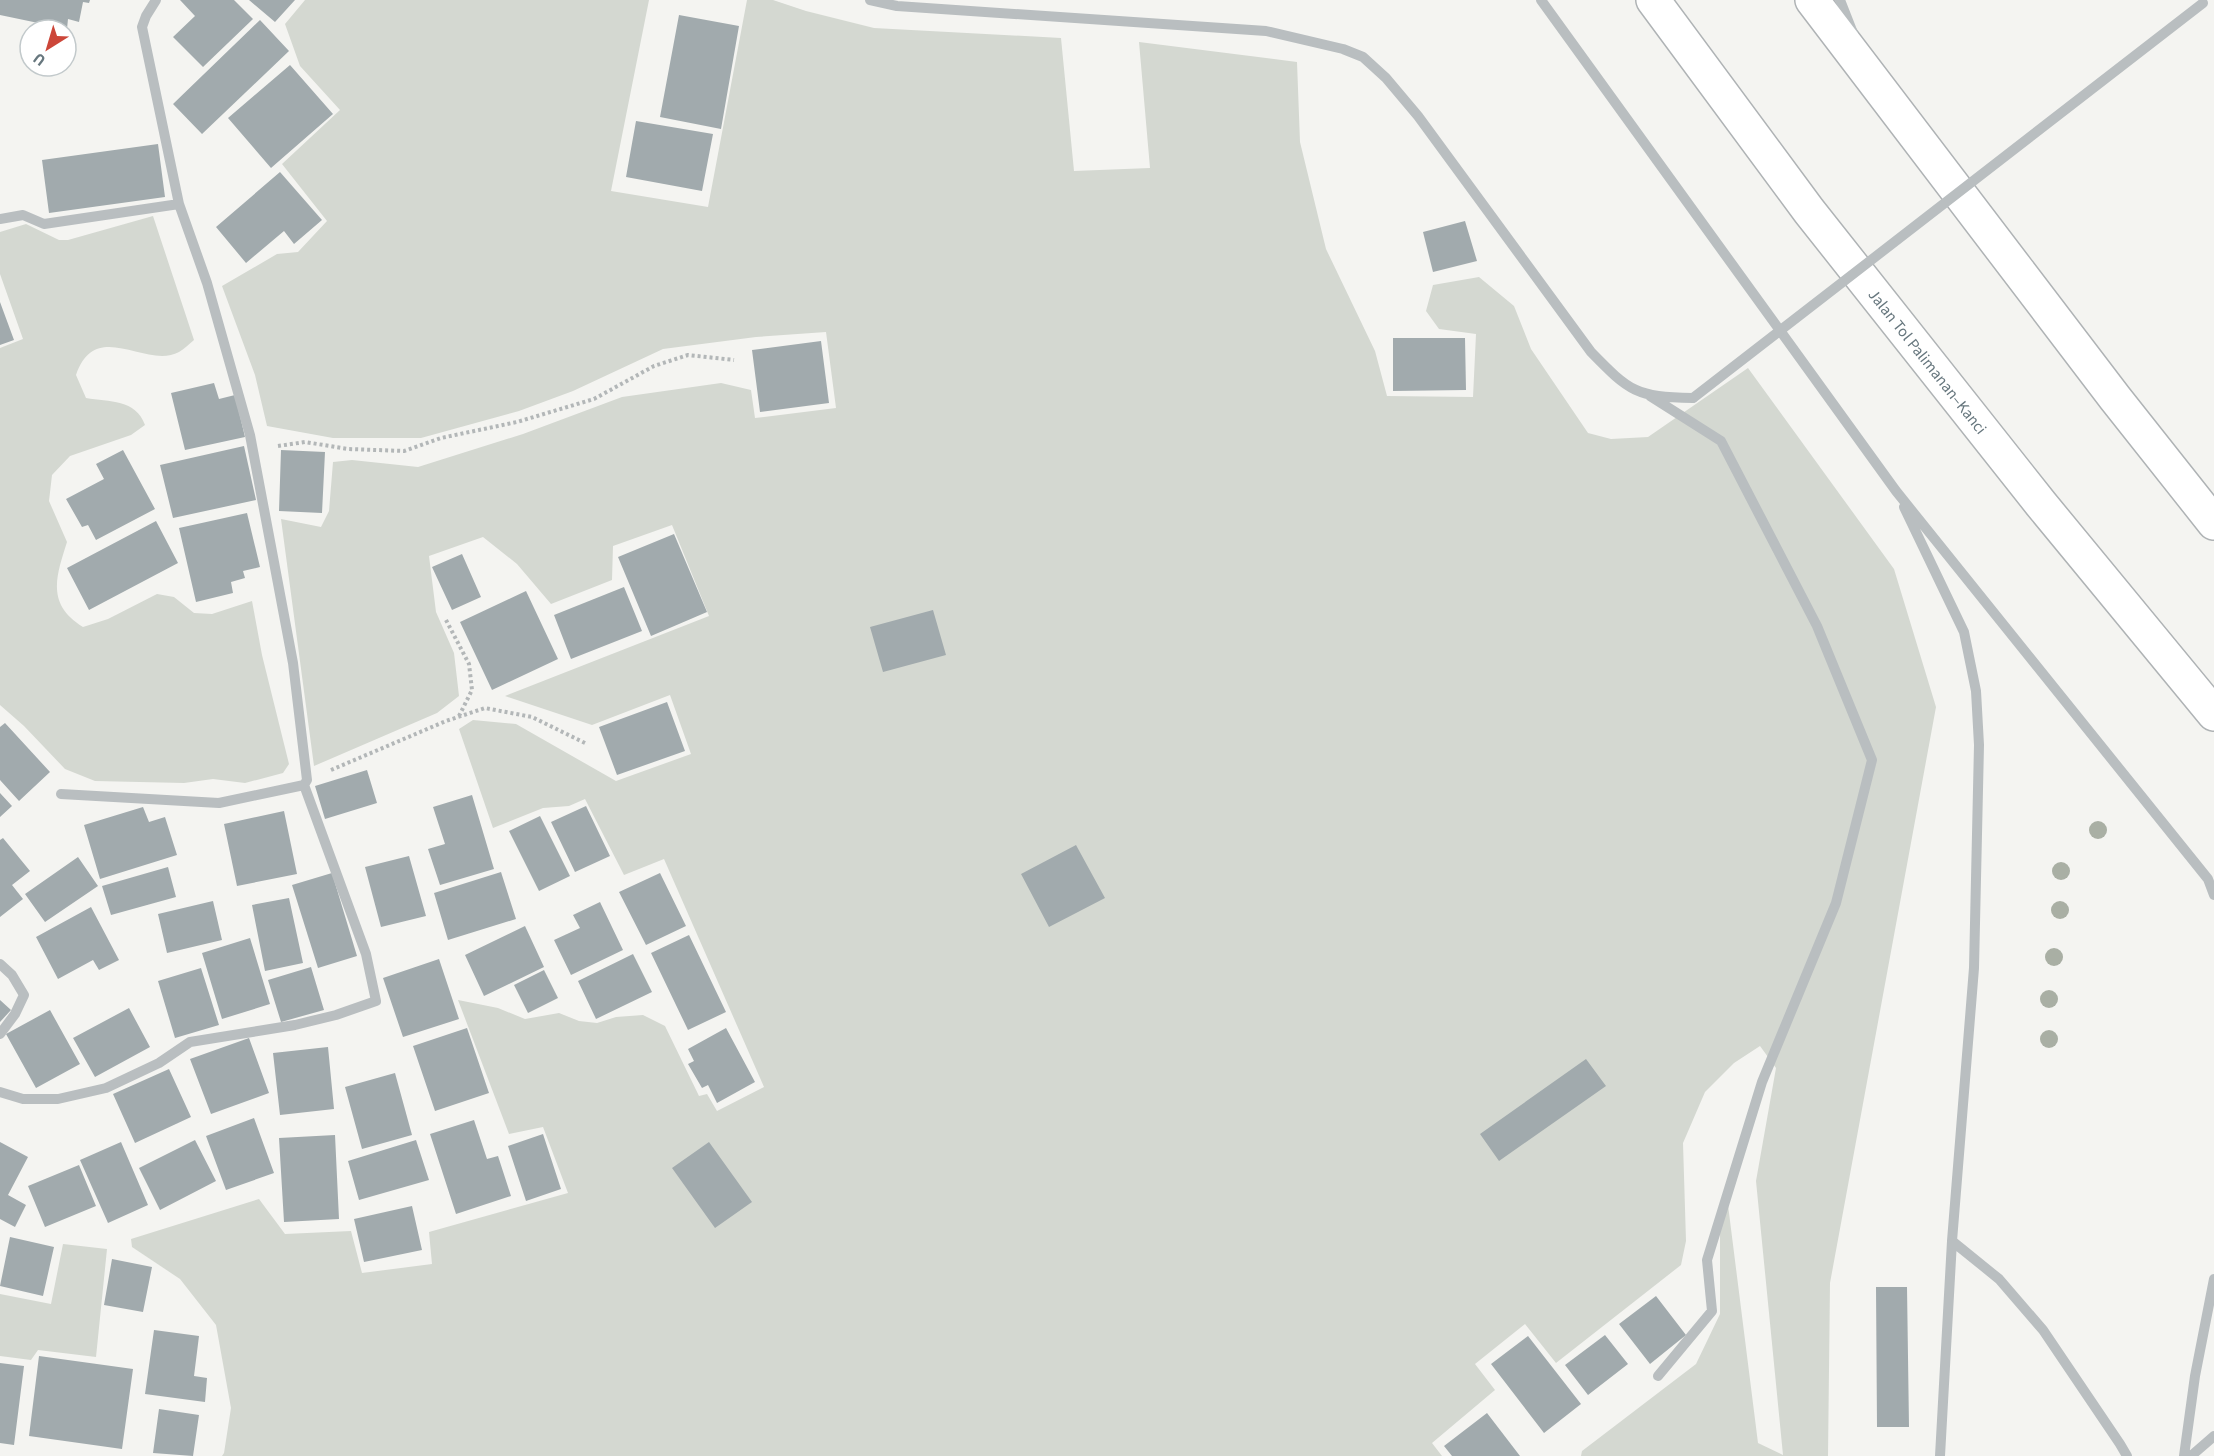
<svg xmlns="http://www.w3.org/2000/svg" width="2214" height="1456" font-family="'Source Sans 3',sans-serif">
  <rect width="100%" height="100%" fill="#f4f4f1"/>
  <path fill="#d4d8d1" d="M305 0H649L611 191 708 207 747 0H773L806 11 874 28 1061 38 1074 171 1150 168 1139 42 1297 62 1300 142 1326 249 1375 351 1387 396 1473 397 1476 334 1439 329 1426 311 1433 285 1479 277 1514 306 1531 349 1588 433 1611 439 1648 437 1748 368 1894 569 1936 707 1830 1283 1828 1456H1581L1582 1451 1696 1364 1720 1314V1226L1727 1197 1758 1443 1783 1455 1756 1181 1776 1068 1760 1046 1734 1063 1705 1092 1683 1143 1686 1241 1681 1265 1556 1363 1525 1324 1475 1364 1495 1390 1432 1443 1442 1456H222L224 1453 231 1408 216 1325 180 1279 132 1247 131 1239 259 1199 285 1234 351 1231 362 1273 432 1264 429 1232 568 1193 543 1127 509 1134 458 1000 498 1008 525 1019 559 1013 579 1021 597 1023 616 1017 643 1015 665 1026 699 1096 707 1094 717 1111 764 1087 664 859 624 875 585 799 569 806 543 808 493 828 459 729 473 720 516 724 616 781 691 754 670 695 592 725 505 696 709 616 672 525 613 546 612 580 551 604 517 564 483 537 429 556 436 612 454 653 459 696 437 713 314 766 281 519 321 527 329 511 333 462 352 460 418 467 523 434 622 397 721 383 751 390 755 418 836 408 826 332 756 337 663 349 573 391 519 411 421 438H333L267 426 255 375 222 286 277 254 298 252 327 221 282 164 340 110 300 66 285 24Z
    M153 216 194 340C189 344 184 349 179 352 146 370 96 317 76 375L86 398C109 402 136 399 145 425L131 435 70 456 52 475 49 501 67 542C56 577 46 604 83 627L108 619 157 594 174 597 194 613 212 614 252 601 262 655 289 764 283 773 245 783 213 779 184 783 95 781 65 769 24 726 0 705V348L23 339 0 274V232L26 224 59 240H68Z
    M63 1244 107 1249 96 1357 38 1350 31 1360 0 1356V1294L51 1304Z"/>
  <path fill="#a1aaad" d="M0 0H90L89 3 83 2 79 22 68 19 67 29 0 15Z
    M180 0H234L253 19 203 67 173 37 195 16Z
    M249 0H295L275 22Z
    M679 15 739 26 721 129 660 117Z
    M260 20 289 51 202 134 173 104Z
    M290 65 333 114 271 168 228 118Z
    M636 121 713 134 702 191 626 177Z
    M158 144 165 197 49 213 42 160Z
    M280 172 322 220 294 244 284 231 246 263 216 227Z
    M1465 221 1477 261 1433 272 1423 232Z
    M0 302 14 340 0 345Z
    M1393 338H1465L1466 390 1393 391Z
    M821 341 829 403 760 412 752 350Z
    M214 383 219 399 235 395 245 437 185 450 171 393Z
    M244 446 256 500 173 518 160 465Z
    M123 450 155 509 96 540 88 525 82 527 66 499 104 479 96 464Z
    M281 450 325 452 322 513 279 511Z
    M247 513 260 567 243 571 245 578 231 582 233 593 196 602 179 528Z
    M156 521 178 563 89 610 67 568Z
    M674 534 707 612 651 636 618 557Z
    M462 554 481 597 452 610 432 567Z
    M624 587 642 631 571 659 554 615Z
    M526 591 558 659 492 690 460 622Z
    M933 610 946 655 883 672 870 627Z
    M667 702 685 751 617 775 599 727Z
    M5 723 50 772 19 801 0 780V727Z
    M367 770 377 803 325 819 315 786Z
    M0 793 12 806 0 817Z
    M472 795 494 869 440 885 428 849 445 844 433 807Z
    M586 806 610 856 575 872 551 822Z
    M143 807 149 822 165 817 177 855 100 879 84 825Z
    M284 811 297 874 237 886 224 824Z
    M540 816 570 876 539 891 509 831Z
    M3 838 30 871 12 885 23 899 0 917V840Z
    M1076 845 1105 898 1049 927 1021 874Z
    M409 856 426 916 381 927 365 867Z
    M78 857 98 886 45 922 25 894Z
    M168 867 176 897 111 915 102 886Z
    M501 872 516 919 448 940 434 893Z
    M332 873 357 956 318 968 292 885Z
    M660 873 686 926 646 945 619 892Z
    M289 898 303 963 265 971 252 905Z
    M213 901 222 940 167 953 158 914Z
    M600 902 623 950 571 975 554 940 580 928 573 915Z
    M91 907 119 960 99 970 93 960 58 979 36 937Z
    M525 926 544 967 484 996 465 955Z
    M689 935 726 1012 688 1030 651 953Z
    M250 938 270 1004 222 1019 202 953Z
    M633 954 652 992 596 1019 578 981Z
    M439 959 459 1019 403 1037 383 978Z
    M311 967 324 1010 281 1022 268 980Z
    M201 968 219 1025 175 1038 158 981Z
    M544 970 558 998 528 1013 514 985Z
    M0 1000 11 1010 0 1022Z
    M129 1008 150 1047 95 1077 73 1038Z
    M50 1010 80 1064 36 1088 6 1034Z
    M467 1028 489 1093 435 1111 413 1046Z
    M726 1028 755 1082 717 1103 708 1085 702 1088 688 1064 694 1061 688 1049Z
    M249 1038 269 1093 211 1114 190 1059Z
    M328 1047 334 1109 280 1115 273 1053Z
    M1586 1059 1606 1086 1499 1161 1480 1134Z
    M169 1069 191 1117 135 1143 113 1094Z
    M395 1073 412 1135 362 1149 345 1087Z
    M254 1118 274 1173 226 1190 206 1136Z
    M474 1120 487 1159 498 1156 511 1196 456 1214 430 1134Z
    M543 1134 561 1189 526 1201 508 1146Z
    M335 1135 339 1219 284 1222 279 1138Z
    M195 1140 216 1181 160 1210 139 1168Z
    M416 1140 429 1180 359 1200 348 1161Z
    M0 1142 28 1157 8 1195 26 1205 15 1227 0 1219Z
    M121 1142 148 1205 108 1223 80 1160Z
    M709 1142 752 1202 715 1228 672 1168Z
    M79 1165 96 1206 45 1227 28 1186Z
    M412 1206 422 1250 364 1262 354 1219Z
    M10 1237 54 1247 43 1296 0 1286Z
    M112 1259 152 1267 143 1312 104 1305Z
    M1876 1287H1907L1909 1427H1877Z
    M1656 1296 1686 1335 1650 1364 1619 1324Z
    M154 1330 199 1336 194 1376 207 1378 205 1402 145 1394Z
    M1605 1335 1628 1364 1588 1395 1565 1365Z
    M1528 1336 1581 1404 1544 1433 1491 1364Z
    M39 1356 133 1369 122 1449 29 1436Z
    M0 1363 24 1366 14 1445 0 1443Z
    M159 1409 199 1415 193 1456 153 1453Z
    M1487 1413 1520 1456H1452L1444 1446Z"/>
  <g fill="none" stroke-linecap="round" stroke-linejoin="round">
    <defs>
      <g id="highway">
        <path id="s1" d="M1653 0 1809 211 2041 504 2214 714"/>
        <path d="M1812 0 2115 398 2214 523"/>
      </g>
    </defs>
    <use href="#highway" stroke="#afb3b5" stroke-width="36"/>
    <path stroke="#b3b7b8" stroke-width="4" stroke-dasharray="3 3" stroke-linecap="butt" d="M278 446 305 442 348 449 404 451 441 438 517 422 594 399 654 366 688 355 734 360
      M446 620 469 664 472 690 459 716
      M331 770 446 721 485 708 532 717 587 744"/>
    <path stroke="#b9bec0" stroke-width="10" d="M870 0 897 6 1266 31 1343 49 1363 57 1386 78 1418 116 1591 352C1630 392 1636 397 1693 398
      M1541 0 1896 491 2208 879 2214 895
      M1840 0 1853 33
      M0 219 23 215 44 224 179 204 142 27 146 16 156 0
      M1650 396 1721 441 1817 626 1872 760 1836 903 1762 1082 1707 1260 1712 1311 1658 1376
      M1904 507 1964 632 1976 691 1979 745 1974 968 1952 1241 1940 1456
      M61 794 219 803 304 785
      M0 964 12 975 24 995 15 1014 0 1034
      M0 1092 23 1099H58L106 1088 159 1063 190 1042 295 1025 336 1015 376 1001 366 954 304 785 307 780 293 663 250 435 207 283 179 204
      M1952 1241 1999 1279 2043 1330 2120 1444 2127 1456
      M2184 1456 2195 1376 2214 1279
      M2191 1456 2214 1436"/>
    <use href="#highway" stroke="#fff" stroke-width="33"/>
    <path stroke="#b9bec0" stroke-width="10" d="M1693 398 2203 3"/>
  </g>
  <g fill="#a9afa4">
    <circle cx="2098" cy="830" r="9"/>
    <circle cx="2061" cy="871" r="9"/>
    <circle cx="2060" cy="910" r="9"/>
    <circle cx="2054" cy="957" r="9"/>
    <circle cx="2049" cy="999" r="9"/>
    <circle cx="2049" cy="1039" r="9"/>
  </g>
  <g text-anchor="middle" stroke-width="6" stroke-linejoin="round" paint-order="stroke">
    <g font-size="16" fill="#67777e" stroke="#fff">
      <text dy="6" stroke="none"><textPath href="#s1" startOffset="454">Jalan Tol Palimanan–Kanci</textPath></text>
    </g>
  </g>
  <g transform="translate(48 48) rotate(217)"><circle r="28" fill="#ffffff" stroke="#c2c9cb" stroke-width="1.5"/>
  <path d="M0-4.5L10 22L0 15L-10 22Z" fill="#cc4639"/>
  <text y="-9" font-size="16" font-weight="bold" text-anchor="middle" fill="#67777e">U</text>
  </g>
</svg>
